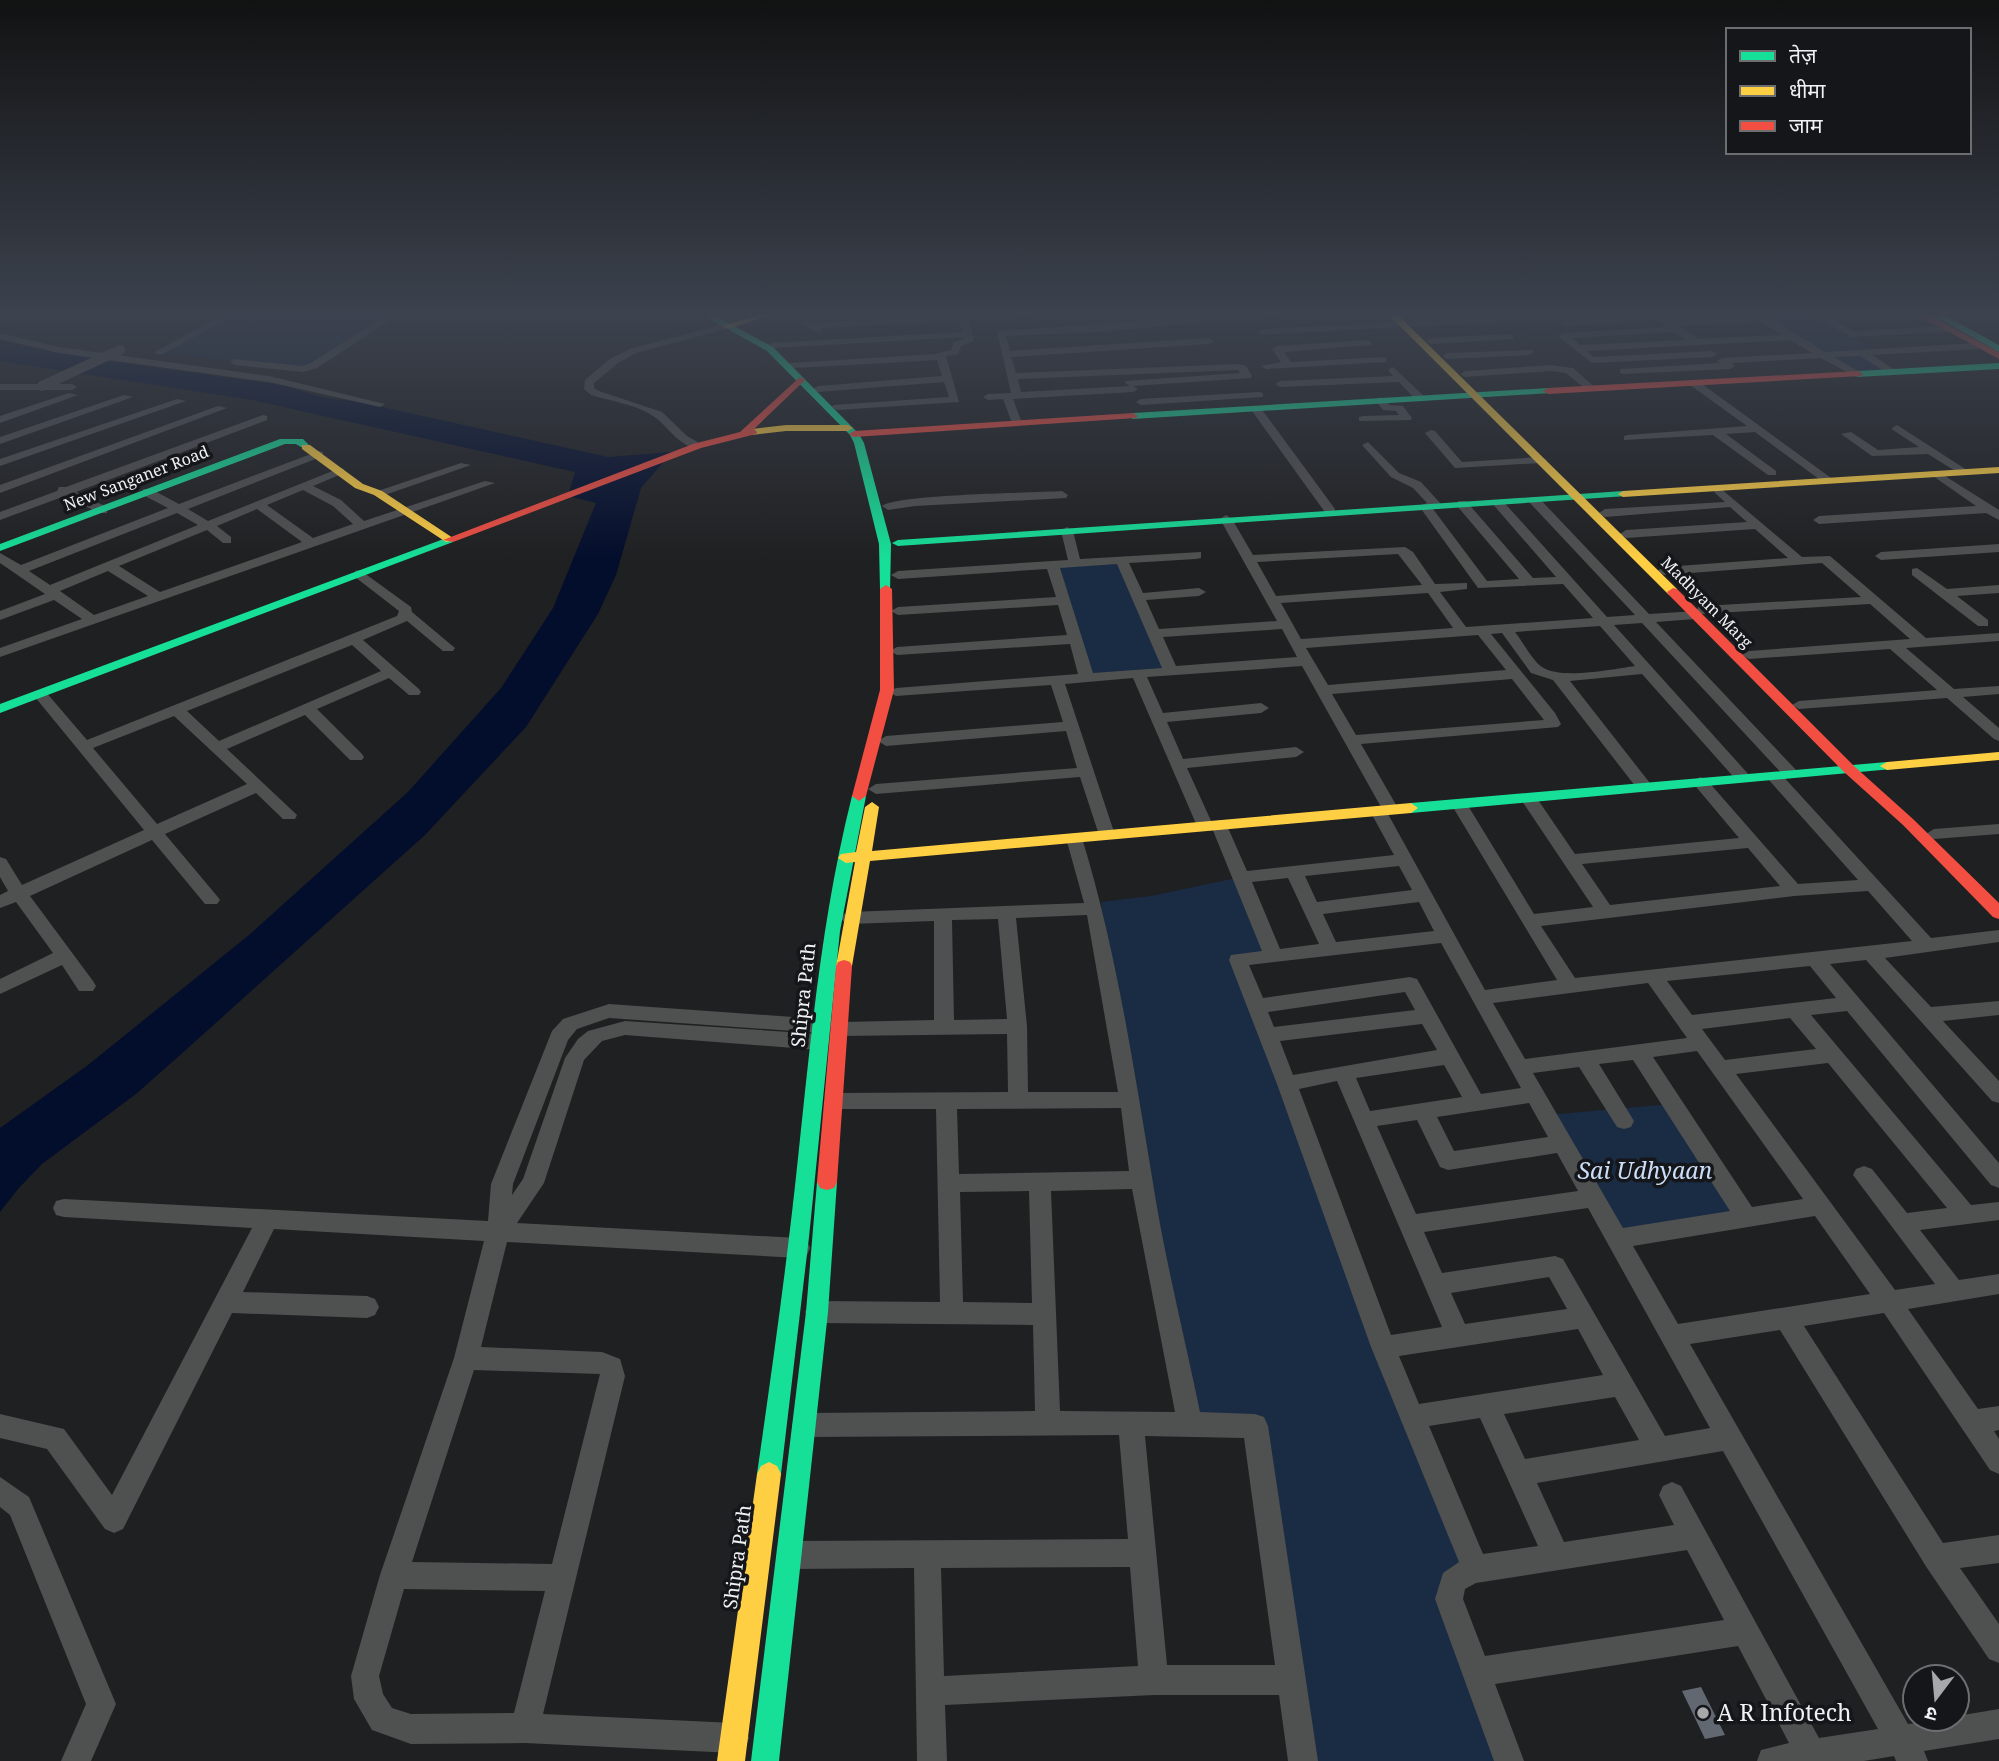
<svg xmlns="http://www.w3.org/2000/svg" width="1999" height="1761" font-family="'Noto Serif','Noto Sans Devanagari',serif">
  <rect width="100%" height="100%" fill="#1f2021"/>
  <path fill="#1a2b44" d="M235 313H397L303 369 158 353Z
    M1757 313H1813L1877 351 1863 352 1891 372 1856 374Z
    M1122 561 1171 671 1087 678 1053 566Z
    M1241 877 1274 956 1239 960 1471 1569 1442 1574 1509 1761H1310L1255 1426 1190 1424 1095 909 1102 907 1101 902 1151 896Z
    M1671 1104 1744 1218 1617 1239 1548 1115Z"/>
  <path fill="#030e2c" d="M0 341 94 359 282 385 326 398 360 402 608 457 672 452 641 488 616 575 598 614 526 727 425 835 179 1056 136 1094 42 1164 18 1189 0 1212V1128L88 1065 249 935 408 792 501 688 553 608 596 503 568 496 575 472 252 400 12 363 0 360Z"/>
  <path fill="#626871" d="M1701 1687 1725 1735 1705 1739 1682 1691Z"/>
  <g fill="none" stroke-linecap="round" stroke-linejoin="round">
    <path fill="#4f5050" fill-rule="evenodd" d="M226 313H238L161 355 153 353Z
      M390 313H401L317 368 303 372 235 365 230 362 235 359 303 366 309 364Z
      M747 313H756L757 314 752 317Z
      M783 313H795L812 323 995 313H1061L969 320 974 341 961 346 958 354 946 356 959 402 837 410 832 407 833 405 949 397 944 382 818 392 813 389 818 386 942 376 937 360 794 368 789 365 790 363 935 354 951 350 954 342 964 339 963 337 774 348 769 345 771 343 962 332 960 321 822 328 821 332 818 333Z
      M1254 313H1305L1101 332 1006 336 1010 351 1209 338 1214 341 1209 344 1011 357 1016 373 1238 364 1246 366 1252 376 1251 378 1133 386 1138 389 1133 392 1013 399 1022 423 1017 426 1012 423 1003 399 988 400 983 397 988 394 1011 393 997 331ZM1238 370 1240 373 1126 381 1125 383 1130 386 1021 392 1018 379Z
      M1496 313H1505L1507 318 1494 323 1413 327 1408 324 1413 321 1494 317 1497 316Z
      M1649 313H1660L1671 321 1754 317 1751 313H1762L1825 352 1978 343 1983 346 1978 349 1872 355 1895 370 1896 372 1891 375 1860 356 1834 357 1860 372 1861 374 1856 377 1821 358 1732 363 1735 366 1730 369 1624 374 1620 373V369L1720 363 1717 361 1722 358 1812 353 1790 340 1587 351 1594 357 1712 351 1717 354 1712 357 1592 363 1558 336 1563 333 1667 327ZM1762 322 1782 335 1698 339 1679 326ZM1675 332 1686 340 1580 345 1572 338Z
      M1809 313H1859L1828 317 1853 331 1948 326 1953 329 1948 332 1851 337Z
      M1642 316 1647 319 1645 321 1567 326 1562 323 1567 320Z
      M1404 322 1406 324 1401 327 1262 335 1257 332 1262 329Z
      M727 323 730 324V328L636 353 618 363 594 383V388L599 391 662 412 687 436 701 444V448C682 450 669 428 656 418 639 405 611 401 591 395L584 389 585 380 610 359 630 349Z
      M0 333 59 347 269 376 385 404 380 407 269 382 59 353 0 339Z
      M1510 334 1513 335V339L1431 344 1426 341 1431 338Z
      M1367 340 1372 343 1370 345 1284 352 1291 362 1382 357 1386 358V362L1266 369 1261 366 1281 362 1272 349 1277 346Z
      M1532 350 1534 352 1529 355 1447 359 1442 356 1447 353Z
      M1549 365 1573 368 1597 389 1588 391 1566 373 1551 371 1465 377 1460 374 1465 371Z
      M1393 367 1424 396V400H1416L1399 382 1280 387 1275 384 1280 381 1393 376 1388 370Z
      M1690 381H1698L1831 478V482H1823L1755 432 1726 434 1776 471V475H1768L1713 435 1624 440V436L1628 435 1747 426 1690 385Z
      M0 384H72L77 387 72 390H0Z
      M1259 392 1263 393V397L1141 405 1136 402 1141 399Z
      M69 393 78 395 0 423V416Z
      M124 395 133 397 0 444V437Z
      M1380 397 1390 405 1403 406 1412 418 1411 420 1359 421V417L1363 416 1399 415 1396 411 1383 410 1375 400Z
      M177 399 186 401 0 466V459Z
      M218 406 227 408 0 493V485Z
      M1252 407H1260L1335 509V515H1327L1252 411Z
      M263 415 267 416V420L76 492 107 507V513H99L65 496 0 520V512L57 491 59 487H66Z
      M1897 425 1970 472 1960 474 1928 454 1872 456 1841 434 1851 432 1878 450 1919 447 1893 430 1892 428Z
      M1431 430 1435 431 1462 462 1541 457 1547 460 1541 463 1455 468 1425 433Z
      M1368 442 1399 473 1421 482 1440 503V509H1433L1487 581 1519 579 1458 507V501H1466L1533 578 1556 577 1491 502 1501 499 1607 617 1635 615 1530 503V497H1538L1649 614 1697 611 1698 607 1703 606 1861 597 1822 563 1664 575 1657 571 1664 567 1788 558 1755 529 1626 538 1620 534 1626 530 1747 522 1730 507 1605 517 1599 513 1605 509 1725 502 1714 492 1720 488 1802 557 1830 556 1926 638 1999 633V641L1906 648 1954 689 1999 686V694L1963 697 1999 728V741L1994 739 1947 698 1799 709 1792 705 1799 701 1937 690 1890 649 1749 659 1742 655 1749 651 1910 639 1870 604 1701 614 1700 618 1695 619 1656 622 1797 771 1799 774 1797 777H1785L1642 623 1614 625 1750 776 1752 779 1750 782H1738L1642 674 1570 681 1653 787 1645 792 1639 791 1553 680 1531 673 1502 633 1491 634 1555 713 1561 724 1558 727 1361 744 1399 810 1397 814H1388L1485 990 1557 980 1451 804 1459 799 1467 804 1534 914 1593 907 1520 798 1528 793 1534 794 1575 854 1739 838 1692 782 1700 777 1706 779 1798 884 1858 880 1768 779 1766 776 1768 773H1780L1931 938 1999 930V942L1885 958 1931 1007 1999 1001V1015L1943 1021 1999 1081V1103L1992 1101 1866 960 1830 964 1999 1163V1188L1991 1185 1847 1011 1811 1015 1971 1205 1999 1202V1220L1920 1230 1959 1280 1999 1274V1294L1908 1309 1978 1409 1999 1406V1430L1994 1431 1999 1439V1474L1990 1470 1884 1313 1804 1326 1943 1543 1999 1535V1563L1960 1568 1999 1624V1663L1989 1659 1927 1568 1780 1330 1690 1344 1908 1724 1957 1719V1716L1999 1709V1739L1924 1751 1928 1761H1896L1894 1756 1864 1761H1757L1761 1750 1789 1743 1738 1646 1495 1684 1524 1761H1494L1435 1599 1443 1573 1459 1562 1371 1347 1277 1084 1229 960 1231 955 1262 951 1212 828 1205 831 1197 826 1133 678 1065 684 1115 835 1113 839H1101L1099 835 1080 777 876 794 868 789 876 784 1077 768 1066 731 886 746 878 741 886 736 1063 722 1051 685 896 696 889 692 896 688 1078 674 1070 644 897 655 890 651 897 647 1067 635 1058 605 898 615 891 611 898 607 1056 597 1047 569 898 579 891 575 898 571 1068 560 1061 531 1067 527 1073 531 1080 559 1201 552V558L1196 559 1129 563 1143 593 1199 588 1206 592 1199 596 1146 600 1159 629 1277 621 1220 519 1226 515 1232 519 1253 555 1405 547 1413 552 1435 584 1467 583V589L1440 592 1466 627 1593 618 1563 584 1478 588 1419 506 1427 503 1413 488 1391 477 1362 445ZM1398 554 1422 585 1276 596 1257 562ZM1117 564 1162 668 1093 673 1060 568ZM1428 593 1453 628 1301 639 1281 603ZM1600 626 1635 666C1613 669 1561 680 1542 667 1532 660 1523 642 1515 632ZM1282 629 1297 657 1176 666 1163 637ZM1478 635 1506 670 1328 685 1306 648ZM1302 666 1381 807H1372L1370 811 1394 855 1247 871 1225 821 1219 820 1212 823 1187 768 1296 757 1304 752 1296 747 1183 759 1167 722 1261 713 1269 708 1261 703 1163 713 1147 677ZM1512 679 1544 720 1356 735 1332 694ZM1748 848 1780 886 1610 905 1582 864ZM1399 866 1412 890 1317 902 1305 876ZM1288 878 1319 944 1280 949 1252 882ZM1868 891 1912 941 1575 978 1541 926 1794 896ZM1419 902 1434 931 1336 942 1323 914ZM1441 943 1521 1088 1481 1094 1417 979 1410 977 1263 998 1249 965ZM1810 966 1836 998 1692 1015 1667 981ZM1648 983 1687 1038 1525 1059 1493 1003ZM1405 992 1415 1010 1274 1027 1268 1012ZM1790 1018 1816 1049 1725 1060 1702 1029ZM1422 1024 1437 1050 1293 1075 1280 1041ZM1697 1051 1803 1199 1752 1207 1653 1057ZM1633 1060 1730 1211 1623 1228 1533 1073 1579 1067 1617 1127 1624 1129 1631 1127 1634 1121 1599 1064ZM1828 1063 1947 1208 1907 1213 1872 1169 1864 1166 1856 1169 1853 1175 1935 1284 1895 1290 1736 1074ZM1444 1065 1462 1097 1370 1111 1356 1078ZM1337 1081 1442 1327 1391 1335 1299 1089ZM1529 1103 1548 1137 1454 1151 1437 1117ZM1417 1120 1440 1167 1448 1170 1557 1153 1578 1191 1416 1214 1377 1126ZM1588 1208 1710 1428 1665 1436 1563 1259 1555 1256 1442 1273 1424 1232ZM1815 1216 1870 1294 1678 1324 1633 1246ZM1549 1277 1567 1309 1465 1324 1451 1293ZM1578 1329 1603 1375 1419 1404 1399 1356ZM1615 1397 1639 1440 1525 1459 1504 1414ZM1480 1418 1538 1546 1483 1554 1429 1426ZM1723 1451 1878 1729 1819 1738 1681 1486 1672 1482 1663 1486 1659 1495 1674 1525 1564 1542 1537 1483ZM1687 1550 1724 1620 1485 1656 1463 1599 1465 1589 1476 1583Z
      M319 451 323 452V456L188 509 208 521 340 468 344 469V473L313 486 341 500 364 521 485 481 495 483 0 657V648L82 619 54 600 0 620V611L45 594 0 563V553L21 565 168 508 143 495V489H151L179 504ZM303 490 333 506 353 524 313 538 267 505ZM257 509 302 542 160 592 119 566 207 530 223 543H231V537L217 526ZM177 513 198 525 50 585 29 571ZM108 571 148 596 94 615 60 591Z
      M461 463 471 465 382 496 372 493Z
      M1937 471 1999 510V520L1986 513 1819 524 1813 520 1819 516 1976 506 1933 476 1931 474Z
      M1062 491 1068 495 1066 498 915 506 888 510 882 506C897 494 1033 493 1062 491Z
      M1999 544V552L1881 560 1875 556 1881 552Z
      M1917 568 1947 589 1999 585V593L1957 596 1988 620V626H1978L1912 575V569Z
      M360 570 411 607 412 612 455 648 453 651H443L407 621 363 640 419 689 421 692 419 695H409L389 678 317 709 362 754 364 757 362 760H350L305 715 227 749 297 815 295 819H283L256 793 165 834 217 896 220 900 217 904H205L152 840 30 896 93 981 96 986 93 991H79L62 965 0 994V979L53 953 16 902 0 908V895L8 891 0 877V857L6 859 22 885 144 830 35 697 33 694 35 691H45L87 740 397 616 399 611 355 577V571ZM352 645 381 671 219 741 187 711ZM174 716 247 784 157 824 93 748Z
      M1999 824V834L1934 839 1926 834 1934 829Z
      M1074 833 1082 838C1116 949 1133 1063 1152 1177 1164 1256 1184 1334 1200 1412L1255 1414 1264 1417 1268 1426 1318 1761H1288L1279 1695H1154L945 1705 947 1761H917L914 1568 791 1569 781 1565 777 1555 781 1545 791 1541 1128 1539 1119 1435 805 1437 796 1434 792 1425 796 1416 805 1413 1035 1411 1033 1325 817 1323 809 1320 805 1312 809 1304 817 1301 940 1302 936 1109H835L828 1107 825 1101 828 1095 835 1093 1008 1092 1007 1034 842 1036 835 1034 832 1029 835 1024 842 1022 934 1020V921L850 924 844 922 841 918 844 914 850 912 1084 903 1066 838ZM1087 915 1118 1092H1028L1027 1026 1016 918ZM998 919 1007 1019 954 1020 952 920ZM1121 1108 1129 1171 959 1174 957 1109ZM1132 1189 1175 1412 1060 1411 1051 1191ZM1029 1191 1032 1303 963 1302 960 1192ZM1145 1436 1244 1438 1275 1665H1167ZM1130 1567 1138 1666 944 1676 941 1568Z
      M609 1004 821 1019 828 1021 831 1026 828 1031 821 1033 609 1018 577 1029 568 1040 513 1184 512 1195 523 1179 565 1058 578 1039 588 1031 625 1021 819 1034 826 1037 829 1042 826 1047 819 1050 625 1035 602 1041 584 1060 544 1183 517 1223 799 1238 807 1241 810 1248 807 1255 799 1258 507 1242 481 1347 602 1352 620 1359 625 1376 543 1714 734 1723 745 1727 749 1738 745 1749 734 1753 525 1743 411 1744 372 1730 354 1699 351 1676 380 1575 454 1358 484 1241 274 1229 243 1292 367 1296 375 1299 379 1307 375 1315 367 1318 232 1313 123 1529 114 1533 105 1529 47 1449 0 1438V1414L64 1429 112 1495 252 1228 64 1217 56 1215 53 1208 56 1201 64 1199 488 1221 491 1184 552 1031 563 1019ZM474 1370 600 1374 552 1564 412 1562ZM404 1589 545 1591 514 1713 411 1714 392 1708 383 1694 379 1676Z
      M0 1477 29 1497 116 1704 91 1761H61L86 1704 10 1515 0 1507Z"/>
    <path fill="#16e098" fill-rule="evenodd" d="M699 313H710L773 347 859 434 864 443 891 544 890 592 886 593 880 589 879 544 854 443 850 435 767 351Z
      M1929 313H1940L1999 345V352Z
      M1999 363V369L1858 377 1853 374 1858 371Z
      M1548 388 1551 389V393L1133 419 1128 416 1133 413Z
      M280 439H303L311 447 306 450 296 444H285L0 551V544Z
      M1623 491 1627 492V496L898 546 892 543 898 540Z
      M449 537 453 538V542L0 713V704Z
      M1887 762 1892 763 1894 766 1892 769 1411 813 1404 808 1411 803Z
      M859 791 866 796 840 931 809 1237 781 1474 777 1482 769 1486 761 1482 757 1474C772 1369 787 1264 798 1158 811 1036 822 915 852 796Z
      M827 1174 834 1176 837 1182 828 1312 779 1761H751L806 1312 817 1182 820 1176Z"/>
    <path fill="#ffcf43" fill-rule="evenodd" d="M762 313H777L727 329 723 326Z
      M1387 313H1396L1677 589V595H1669Z
      M786 425H848L853 428 848 431H786L752 435 747 432 752 429Z
      M302 445H310L363 484 382 491 456 540 446 542 374 495 355 488 302 449Z
      M1999 467V473L1623 497 1618 494 1623 491Z
      M1999 752V760L1887 770 1880 766 1887 762Z
      M872 802 879 807 872 851 1411 803 1418 808 1411 813 870 861 852 966 850 970H838L836 966 855 862 846 863 838 858 841 854 856 852 865 807Z
      M769 1462 777 1466 781 1474 745 1761H717L757 1474 761 1466Z"/>
    <path fill="#f24e42" fill-rule="evenodd" d="M1914 313H1925L1999 352V359Z
      M1858 371 1863 374 1861 376 1548 394 1543 391 1548 388Z
      M800 377 805 380 803 382 754 429 757 432 756 434 701 448 453 542 443 540 693 444 740 432Z
      M1133 413 1138 416 1136 418 854 437 849 434 854 431Z
      M886 585 892 589 894 690 866 796 859 801 852 796 880 690V589Z
      M1673 588 1677 589 1854 766 1913 819 1999 903V919L1993 917 1903 825 1844 772 1669 595 1667 592Z
      M844 960 850 962 852 966 837 1182 834 1188 827 1190 820 1188 817 1182 836 966 838 962Z"/>
    <path stroke="#4f5050" stroke-width="10" d="M42 386 120 350"/>
  </g>
  <linearGradient id="sky" x2="0" y2="1"><stop stop-color="#111212"/><stop offset="0.56" stop-color="#3c424e"/><stop offset="1" stop-color="#3c424e" stop-opacity="0"/></linearGradient>
  <rect width="1999" height="560" fill="url(#sky)"/>
  <circle fill="#a6a8aa" stroke="#151619" stroke-width="2.5" cx="1703" cy="1713" r="7"/>
  <g text-anchor="middle" stroke-width="7" stroke-linejoin="round" paint-order="stroke">
    <g font-size="16" fill="#eff1f3" stroke="#151619">
      <text transform="translate(136 478) rotate(-21)" y="6">New Sanganer Road</text>
      <text transform="translate(1707 602) rotate(45)" y="6">Madhyam Marg</text>
    </g>
    <g font-size="19" fill="#eff1f3" stroke="#151619">
      <text transform="translate(803 995) rotate(-84)" y="7">Shipra Path</text>
      <text transform="translate(737 1557) rotate(-82)" y="7">Shipra Path</text>
    </g>
    <g font-size="23" font-style="italic" fill="#ccdef8" stroke="#151619">
      <text x="1645" y="1179">Sai Udhyaan</text>
    </g>
    <g font-size="23" fill="#eff1f3" stroke="#151619" text-anchor="start">
      <text x="1717" y="1721">A R Infotech</text>
    </g>
  </g>
  <rect x="1726" y="28" width="245" height="126" fill="#151619" stroke="#6c6e70" stroke-width="2"/>
  <rect x="1740" y="51" width="35" height="10" fill="#16e098" stroke="#6c6e70" stroke-width="2"/>
  <text x="1789" y="63" font-size="21" fill="#eff1f3">तेज़</text>
  <rect x="1740" y="86" width="35" height="10" fill="#ffcf43" stroke="#6c6e70" stroke-width="2"/>
  <text x="1789" y="98" font-size="21" fill="#eff1f3">धीमा</text>
  <rect x="1740" y="121" width="35" height="10" fill="#f24e42" stroke="#6c6e70" stroke-width="2"/>
  <text x="1789" y="133" font-size="21" fill="#eff1f3">जाम</text>
  <g transform="translate(1936 1698) rotate(196)"><circle r="33" fill="#151619" stroke="#6c6e70" stroke-width="2"/>
  <path d="M0-5L12 26L0 18L-12 26Z" fill="#a6a8aa"/>
  <text y="-10" font-size="19" font-weight="bold" text-anchor="middle" fill="#eff1f3">उ</text>
  </g>
</svg>
